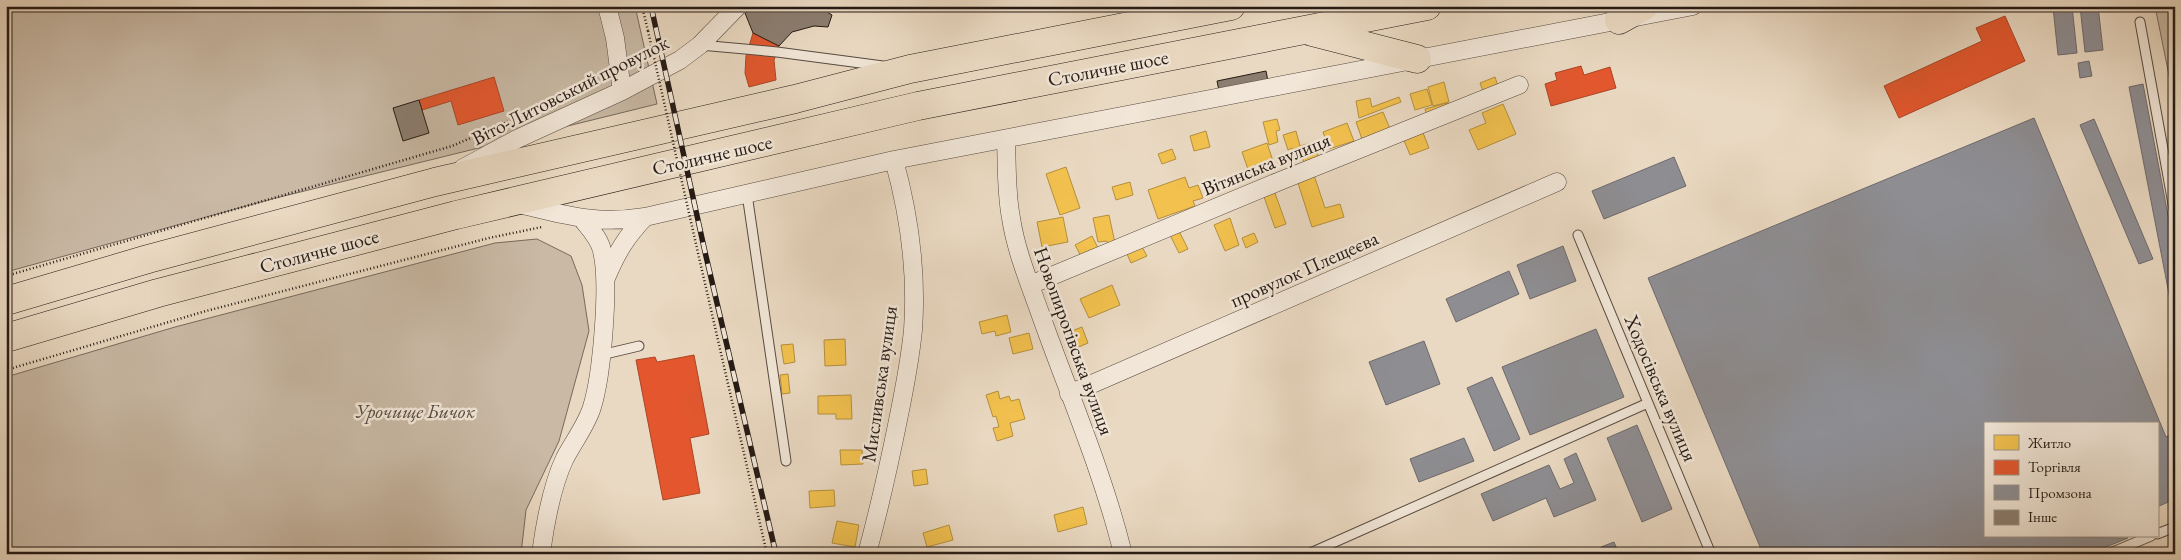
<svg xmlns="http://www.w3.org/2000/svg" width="2181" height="560" font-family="'EB Garamond',serif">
  <rect width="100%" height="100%" fill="#ead9c2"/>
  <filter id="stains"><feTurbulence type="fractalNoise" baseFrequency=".004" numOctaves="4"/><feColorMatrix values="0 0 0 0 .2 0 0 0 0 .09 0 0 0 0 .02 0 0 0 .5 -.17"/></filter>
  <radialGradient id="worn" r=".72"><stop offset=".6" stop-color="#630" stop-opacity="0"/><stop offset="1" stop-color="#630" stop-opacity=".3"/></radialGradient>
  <path fill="#c9b9a5" stroke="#776a5d" d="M6 6H635L657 104 272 199 6 272Z
    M2155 6H2175V105Z
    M537 239 571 256 582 285 589 331 559 441 526 510 521 554H6V377L175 327 495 243Z"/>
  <path fill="#f2c14e" stroke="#b48f3d" d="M872 6H896V11L873 12Z
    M1495 77 1499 89 1484 94 1480 83Z
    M1444 82 1449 102 1433 106 1428 87Z
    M1427 89 1432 105 1415 110 1410 94Z
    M1399 97 1401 102 1359 118 1356 101 1370 98 1372 107Z
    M1447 103 1449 110 1427 116 1425 109Z
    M1503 104 1516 134 1478 150 1469 130 1486 123 1482 113Z
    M1383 112 1391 131 1363 142 1356 122Z
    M1277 119 1280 130 1276 131 1278 142 1269 145 1263 122Z
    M1347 123 1354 141 1329 149 1323 132Z
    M1422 130 1429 148 1410 155 1403 138Z
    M1206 131 1210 147 1194 151 1190 136Z
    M1296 131 1300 146 1314 142 1319 159 1304 163 1302 156 1295 158 1292 148 1288 150 1283 135Z
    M1267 143 1275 167 1250 175 1242 152Z
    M1172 149 1176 159 1162 164 1158 154Z
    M1066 167 1080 208 1060 215 1046 174Z
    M1314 175 1325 208 1340 204 1344 217 1312 227 1297 180Z
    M1185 177 1189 188 1198 185 1203 198 1193 201 1195 206 1158 219 1148 190Z
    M1130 182 1133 195 1116 200 1112 187Z
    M1275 193 1286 224 1275 228 1264 197Z
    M1109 215 1115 243 1108 245 1107 241 1098 242 1093 218Z
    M1063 217 1068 242 1042 247 1037 222Z
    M1230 218 1239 245 1225 251 1214 225Z
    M1179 231 1188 249 1179 253 1170 235Z
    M1254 233 1258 242 1246 248 1242 238Z
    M1092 236 1100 252 1083 260 1075 245Z
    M1142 247 1147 256 1131 263 1127 254Z
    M1112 285 1120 305 1089 318 1080 299Z
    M1007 315 1011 332 996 336 995 331 982 334 979 322Z
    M1082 327 1088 343 1074 349 1067 333Z
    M1029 333 1033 349 1013 354 1009 338Z
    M845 339 846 365 825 366 824 340Z
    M793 344 795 362 784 364 781 345Z
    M788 374 790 393 782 394 780 375Z
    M998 391 1000 399 1009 396 1011 401 1019 399 1025 419 1010 423 1013 436 997 441 993 428 999 427 996 416 993 417 986 395Z
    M851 395 852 419H836V414H818V396Z
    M840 450H862L863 464 841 465Z
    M926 469 928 484 914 486 912 471Z
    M834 490 835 506 810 508 809 491Z
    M1083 507 1087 524 1058 532 1054 515Z
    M837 521 859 525 855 547 832 543Z
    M949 525 953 540 927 547 923 533Z"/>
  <path fill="#e4572e" stroke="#ab4526" d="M2005 16 2025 61 1899 118 1884 86 1982 41 1976 28Z
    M753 33 779 46 774 60 776 80 749 87 745 73 746 56Z
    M1581 66 1584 75 1610 67 1616 88 1551 106 1545 84 1557 80 1555 73Z
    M494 77 504 111 458 125 451 101 422 110 419 100Z
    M694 355 709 434 690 438 700 493 663 500 636 360 655 357 657 362Z"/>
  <path fill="#8d8d92" stroke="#6e6a6c" d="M2072 6 2077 53 2058 55 2053 7Z
    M2080 6H2098L2103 50 2085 52Z
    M2089 61 2092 76 2080 78 2078 63Z
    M2143 84 2175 252V325L2129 87Z
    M2034 118 2166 437 2175 433V447L2171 448 2175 458V499L2157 507V424H1985V536L2128 538 2089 554H1763L1648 278Z
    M2094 119 2153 259 2139 264 2080 125Z
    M1674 157 1686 186 1604 219 1592 191Z
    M1563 246 1576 281 1530 299 1517 265Z
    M1509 271 1519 294 1456 322 1446 299Z
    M1596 329 1624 397 1530 435 1502 367Z
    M1424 341 1440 384 1386 405 1369 362Z
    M1492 377 1520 439 1494 451 1467 388Z
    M1637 425 1672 509 1642 522 1607 438Z
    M1464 438 1474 461 1419 482 1410 459Z
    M1576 453 1596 500 1554 517 1546 498 1493 521 1481 494 1549 465 1560 489 1574 483 1564 459Z
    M1614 542 1619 554H1604L1601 547Z"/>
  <path fill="#8b7d6f" stroke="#251a15" d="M753 6H818L832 15 828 27 814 26 792 32 779 46 753 33 745 13 755 9Z
    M1266 71 1268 81 1219 91 1217 81Z
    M419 100 429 133 403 141 393 108Z"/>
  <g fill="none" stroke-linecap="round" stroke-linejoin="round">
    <defs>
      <path id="lane" d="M2140 22 2175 215
        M700 45 777 52 883 66
        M747 194 786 461
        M1578 235 1711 554
        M601 355 639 346
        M2157 534 2175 527
        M1308 554 1648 403
        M2108 554 2151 536"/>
      <path id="street" d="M607 6 615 38 622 91
        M1006 139C1007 165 1006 192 1011 218 1016 251 1029 282 1040 313 1068 392 1103 472 1123 554
        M463 168 517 139 622 91 680 60 700 45 738 6
        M519 204C566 215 596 225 645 217L894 160 1693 6
        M606 278C617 252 626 237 645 217
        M1030 285 1280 181 1519 85
        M1069 394 1557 182
        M541 554C545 524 552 485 565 458 574 441 587 424 592 407 602 375 610 283 602 251 600 239 590 229 582 219
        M867 554C879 509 889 465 898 420 904 391 910 360 913 330 917 274 909 214 894 160"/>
      <path id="highway" d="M1619 20 1644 6
        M1312 32 1417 59
        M6 301 148 259 435 182 795 99 910 69 1231 6
        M6 338 158 293 456 215 918 106 1427 6"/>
    </defs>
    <use href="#lane" stroke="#564a40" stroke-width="11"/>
    <use href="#street" stroke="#564a40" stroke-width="19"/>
    <use href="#highway" stroke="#251a15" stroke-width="29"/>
    <path stroke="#251a15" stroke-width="2.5" stroke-dasharray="1 2.5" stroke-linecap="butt" d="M642 6 648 31
      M2169 6 2175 35
      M698 253 767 554
      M6 276 452 146 561 99
      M6 370 206 311 489 238 542 227"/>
    <use href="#lane" stroke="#f1e6d7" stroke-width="9"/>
    <use href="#street" stroke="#f1e6d7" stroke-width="18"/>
    <use href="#highway" stroke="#ead9c2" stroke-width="28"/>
    <defs>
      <path id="rail" d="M651 6 705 252 776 554"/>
    </defs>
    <use href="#rail" stroke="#251a15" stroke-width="5.5"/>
    <use href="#rail" stroke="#f1e6d7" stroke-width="4" stroke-dasharray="11" stroke-linecap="butt"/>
    <path stroke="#251a15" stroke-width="2.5" stroke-dasharray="1 2.5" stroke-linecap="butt" d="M648 31 698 253"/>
  </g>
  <g text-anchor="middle" stroke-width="5" stroke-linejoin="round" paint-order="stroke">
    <g font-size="20" fill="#251a15" stroke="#f1e6d7">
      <text transform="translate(1108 68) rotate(-11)" y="7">Столичне шосе</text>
      <text transform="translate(570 90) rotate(-27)" y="7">Віто-Литовський провулок</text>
      <text transform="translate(712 155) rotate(-13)" y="7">Столичне шосе</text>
      <text transform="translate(1266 164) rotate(-22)" y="7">Вітянська вулиця</text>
      <text transform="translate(319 251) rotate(-15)" y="7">Столичне шосе</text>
      <text transform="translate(1304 269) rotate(-24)" y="7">провулок Плещеєва</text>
      <text transform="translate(1074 341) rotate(70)" y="7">Новопирогівська вулиця</text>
      <text transform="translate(879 384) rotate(-82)" y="7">Мисливська вулиця</text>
      <text transform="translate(1661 388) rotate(67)" y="7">Ходосівська вулиця</text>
    </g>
    <g font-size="20" font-style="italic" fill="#564a40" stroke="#f1e6d7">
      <text x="415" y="418">Урочище Бичок</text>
    </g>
  </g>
  <rect width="2181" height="560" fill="none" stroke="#ead9c2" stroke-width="25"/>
  <rect x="8" y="8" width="2166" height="545" fill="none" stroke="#251a15" stroke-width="2.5"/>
  <rect x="12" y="12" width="2156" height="535" fill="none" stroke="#251a15"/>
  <rect x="1984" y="422" width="175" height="115" fill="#f1e6d7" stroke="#9f9489"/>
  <rect x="1994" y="435" width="25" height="15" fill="#f2c14e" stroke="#9f9489"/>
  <text x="2028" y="448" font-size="15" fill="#251a15">Житло</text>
  <rect x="1994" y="460" width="25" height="15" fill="#e4572e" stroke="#9f9489"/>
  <text x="2028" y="472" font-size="15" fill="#251a15">Торгівля</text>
  <rect x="1994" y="485" width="25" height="15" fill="#8d8d92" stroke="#9f9489"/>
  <text x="2028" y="498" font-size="15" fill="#251a15">Промзона</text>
  <rect x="1994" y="510" width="25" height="15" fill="#8b7d6f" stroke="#9f9489"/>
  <text x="2028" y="522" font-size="15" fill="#251a15">Інше</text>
  <rect width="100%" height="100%" filter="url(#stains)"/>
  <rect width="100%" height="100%" fill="url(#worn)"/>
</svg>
